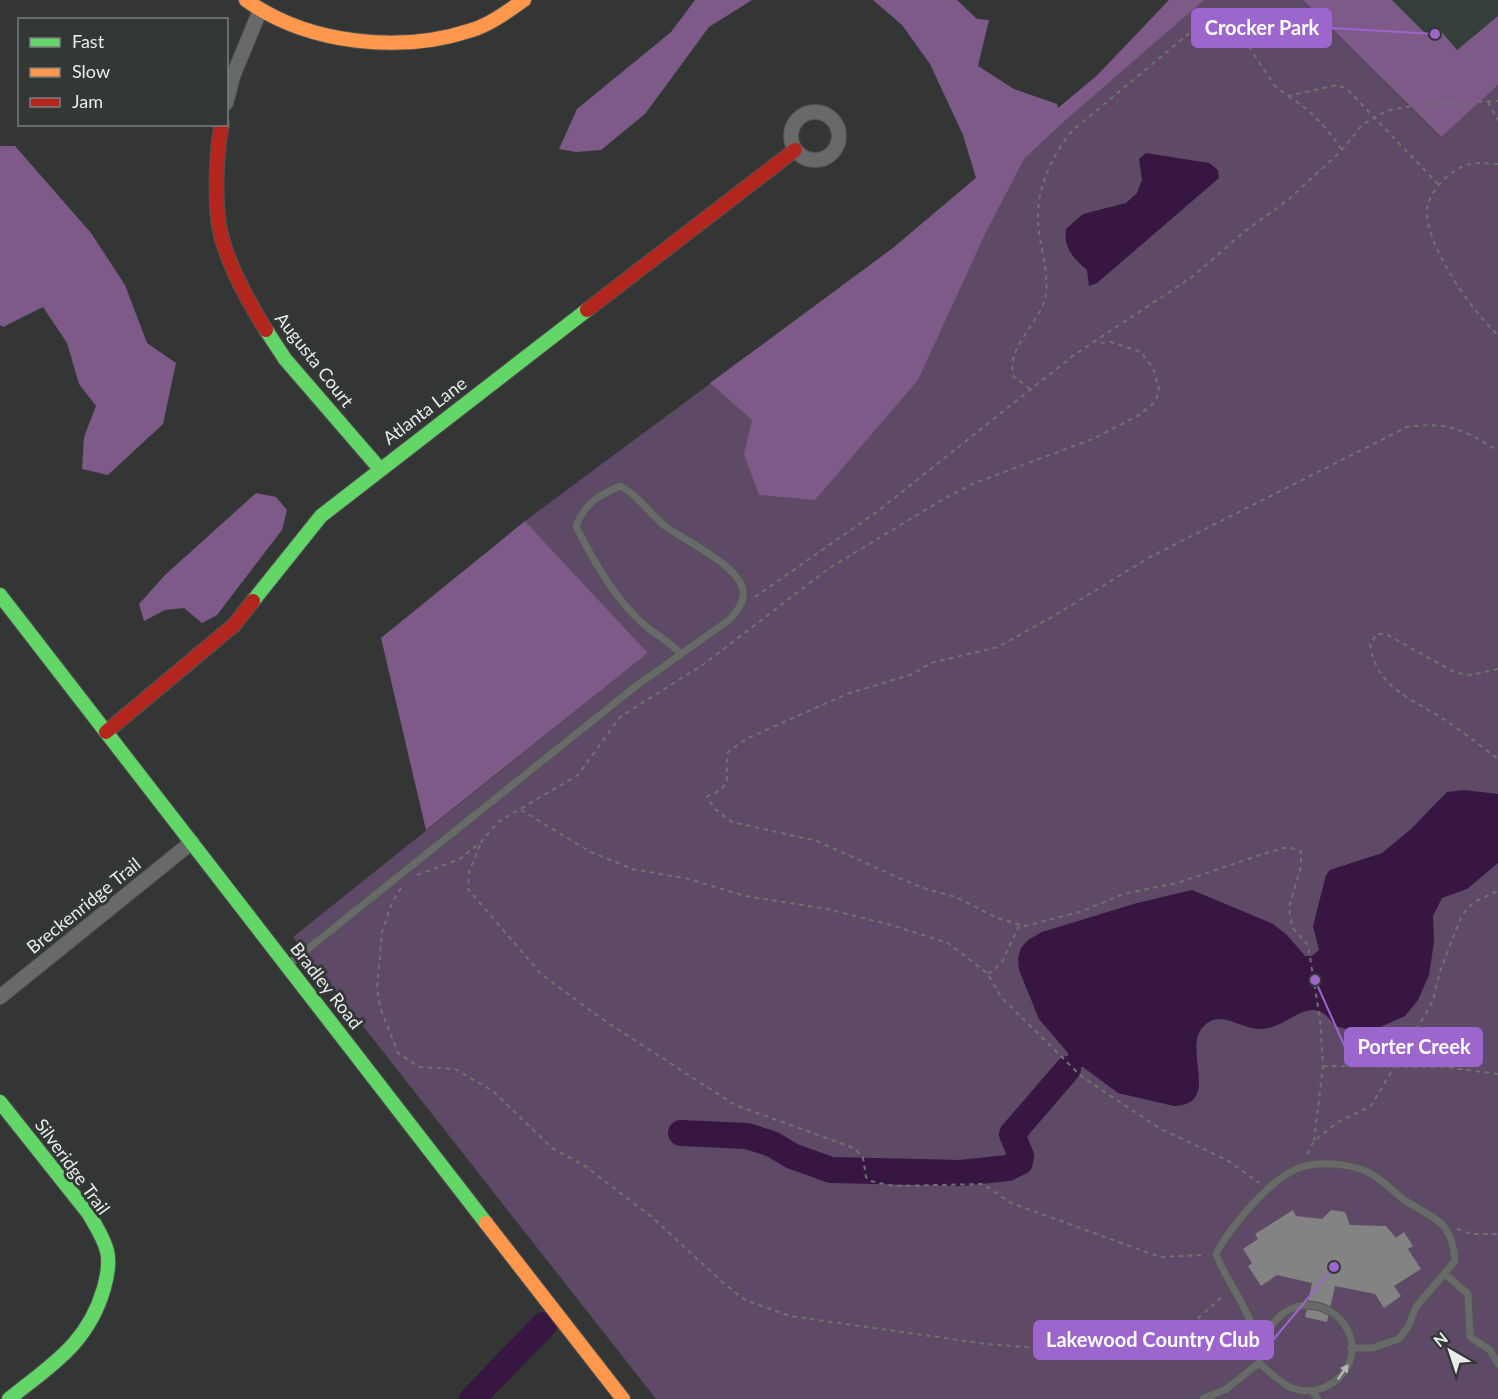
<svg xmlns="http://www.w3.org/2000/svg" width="1498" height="1399" font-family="Lato,sans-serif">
  <rect width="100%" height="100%" fill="#343635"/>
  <path fill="#353f39" d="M1362 0H1498V17L1428 74Z"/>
  <path fill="#5e4966" d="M1169 0H1303L1440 137 1498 85V1399H656L293 937 648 653 525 521 893 248 1097 75Z"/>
  <path fill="#7d5a88" d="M695 0H752L709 27 645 114 601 150 576 152 559 149 577 109 671 32Z
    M873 0H957L977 19 989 20 978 66 1014 89 1057 104 1058 108 1098 75 1169 0H1204L1061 124 1024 159 985 234 918 380 815 500 759 495 744 454 752 420 710 383 893 248 976 178 963 135 930 64 902 25Z
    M1303 0H1392L1432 40 1441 31 1457 50 1498 16V85L1441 137Z
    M0 146H15L91 233 125 285 147 343 176 363 163 424 108 475 82 469 84 437 96 406 79 384 67 343 43 307 3 327 0 325Z
    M256 493 276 497 287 510 282 530 217 615 202 623 184 608 165 610 144 621 139 604 165 575Z
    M525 521 648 653 426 830 381 638Z"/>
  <path fill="#371642" d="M1146 153 1209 163 1218 170 1219 178 1097 283 1089 286 1087 270C1074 259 1063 248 1066 229L1083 214 1126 203 1137 193 1142 180 1139 159Z
    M1464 790 1498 794V863L1467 889 1442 898 1433 916 1434 942 1429 975 1418 1000 1405 1016 1365 1034 1335 1026C1310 988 1290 1030 1259 1029 1240 1029 1220 1008 1203 1027 1182 1049 1222 1105 1174 1106L1118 1093 1083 1067H1073L1069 1062 1068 1053 1039 1019 1019 970 1018 958 1021 948 1028 940 1042 932 1137 903 1192 890 1273 924 1287 935 1305 956H1312L1319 950 1313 926 1326 875 1330 870 1382 853 1411 829 1447 792Z"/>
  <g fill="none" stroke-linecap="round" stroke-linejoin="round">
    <path stroke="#371642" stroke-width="26" d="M681 1133 747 1136 772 1144 792 1156 831 1170 961 1173 1008 1168 1020 1162 1021 1156 1012 1134 1068 1069
      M472 1399 544 1325"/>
  </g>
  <path fill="#828382" d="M1293 1210 1296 1216 1322 1219 1331 1210 1345 1212 1350 1225 1386 1226 1396 1238 1404 1232 1413 1246 1408 1249 1421 1269 1394 1286 1401 1296 1384 1308 1375 1294 1335 1286 1327 1322 1305 1317 1312 1283 1277 1275 1261 1286 1248 1266 1252 1263 1243 1249 1258 1239 1255 1234Z"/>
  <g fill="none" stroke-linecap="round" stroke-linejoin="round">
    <defs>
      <path id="lane" d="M289 964 636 686 729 620C735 613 742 606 743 597 749 569 682 540 665 526 649 513 639 496 620 486 598 496 585 503 576 526 592 559 614 597 641 622 654 634 669 641 681 654
        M1445 1274 1468 1294 1470 1337 1490 1350 1498 1364
        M1259 1363C1269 1371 1280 1383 1292 1388 1321 1399 1354 1376 1352 1345 1349 1315 1316 1296 1289 1310 1276 1316 1268 1332 1259 1344
        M1312 1391 1318 1399
        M1203 1399 1226 1389 1259 1363C1260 1320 1231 1292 1216 1254 1230 1227 1272 1176 1302 1167 1320 1161 1348 1164 1366 1171 1380 1177 1393 1192 1406 1201 1435 1220 1452 1220 1455 1261L1416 1307 1408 1327 1399 1339 1372 1348H1351"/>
      <path id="street" d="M226 103 233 76 259 13
        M791 136a24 24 0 1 1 48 0a24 24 0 1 1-48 0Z
        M0 997 192 842"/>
      <path id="fast" d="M266 330 285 359 380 469
        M0 595 486 1223
        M253 601 321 516 587 310
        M0 1102 89 1214C95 1225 104 1238 107 1251 110 1263 107 1277 104 1288 88 1344 51 1365 9 1399"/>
      <path id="slow" d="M246 0C308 44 400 54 472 30 491 24 508 11 524 0
        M486 1223 623 1399"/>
      <path id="jam" d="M222 124C216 150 215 199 219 225 224 258 249 303 266 330
        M587 310 795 150
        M106 732 234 625 253 601"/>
    </defs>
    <use href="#lane" stroke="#525453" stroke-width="9"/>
    <use href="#street" stroke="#525453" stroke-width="16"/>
    <use href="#fast" stroke="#525453" stroke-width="16"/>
    <use href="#slow" stroke="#525453" stroke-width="16"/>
    <use href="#jam" stroke="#525453" stroke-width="16"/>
    <path stroke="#707271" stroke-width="2" stroke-dasharray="4.5 4.5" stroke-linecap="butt" d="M1288 96C1312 111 1326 127 1342 150
      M1488 102 1498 120
      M1498 164C1490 164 1478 162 1470 164 1451 168 1426 193 1427 213 1428 249 1472 311 1498 335
      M1030 389 1013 376C1007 348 1035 327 1044 302 1052 278 1038 243 1038 219 1037 187 1053 153 1073 130L1192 31 1224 28 1243 38 1275 86 1288 96 1337 85 1347 89 1438 184
      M755 597 878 511 1074 355 1192 277 1244 232 1288 200 1342 150 1362 125 1386 111 1422 104 1498 101
      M1498 669 1472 675 1456 673 1386 634H1377L1370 644C1377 689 1411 698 1445 720 1463 732 1481 746 1498 759
      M521 810 589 851 632 869 689 879 745 896 827 909 891 925 948 943 988 974 1001 997 1081 1076 1159 1128 1227 1160 1259 1183
      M480 845 469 872 468 889 541 974 602 1019 735 1105 854 1148 863 1158 866 1177 870 1181 894 1186 983 1184 1011 1203 1160 1257 1205 1255
      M417 875 460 859 481 842 498 822 578 775 620 717 704 664 828 569 945 498 975 483 1095 438 1139 415 1156 401 1159 389 1153 368 1141 352 1111 342 1097 343
      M401 888 392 903 382 932 377 989 380 1007 398 1053 419 1067 455 1069 493 1091 552 1148 585 1166 652 1217 721 1281 745 1300 790 1316 986 1344 1049 1349 1097 1348 1144 1342 1185 1330 1224 1295
      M988 974 1001 964 1020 924
      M1323 1066 1445 1067 1498 1074
      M1314 1141 1323 1066 1320 1019 1308 945 1292 927 1289 907 1301 867V851L1288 847 1269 852 1177 883 1123 894 1083 911 1025 926 997 918 956 897 929 890 899 878 817 841 732 822 715 809 707 797C737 782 723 780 728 752L746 739 847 694 913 674 931 663 998 647 1052 617 1150 557 1407 427C1447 421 1465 430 1498 451
      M1307 1154 1314 1141 1338 1122 1371 1106 1433 1001 1440 971 1462 915 1474 902 1498 891
      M1457 1229 1472 1234H1498"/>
    <use href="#lane" stroke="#686a69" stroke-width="7"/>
    <use href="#street" stroke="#686a69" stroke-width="14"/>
    <use href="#fast" stroke="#63d668" stroke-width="14"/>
    <use href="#slow" stroke="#ff974d" stroke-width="14"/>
    <use href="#jam" stroke="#b3261e" stroke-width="14"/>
  </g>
  <defs><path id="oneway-solid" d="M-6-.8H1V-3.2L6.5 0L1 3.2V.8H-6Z" transform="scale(1.5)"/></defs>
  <use fill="#b5b8b6" href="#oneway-solid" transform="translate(1343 1372) rotate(-55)"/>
  <g text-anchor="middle" stroke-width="6" stroke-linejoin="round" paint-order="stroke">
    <g font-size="18" fill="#e9ecea" stroke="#333735">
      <text transform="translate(314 360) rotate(52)" y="6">Augusta Court</text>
      <text transform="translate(425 411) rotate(-37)" y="6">Atlanta Lane</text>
      <text transform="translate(84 906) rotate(-39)" y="6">Breckenridge Trail</text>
      <text transform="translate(326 986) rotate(52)" y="6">Bradley Road</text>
      <text transform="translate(72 1167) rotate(54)" y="6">Silveridge Trail</text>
    </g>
  </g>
  <path fill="none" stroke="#9c66cc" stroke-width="2" d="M1435 34L1331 28M1315 980L1345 1047M1334 1267L1273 1340"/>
  <g fill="#9c66cc" stroke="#333735" stroke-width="2">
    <circle cx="1435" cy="34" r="6"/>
    <circle cx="1315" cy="980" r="6"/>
    <circle cx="1334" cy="1267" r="6"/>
  </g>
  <g fill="#9c66cc" stroke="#9c66cc" stroke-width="2">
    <rect x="1192" y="9" width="139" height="38" rx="6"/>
    <rect x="1345" y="1028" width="137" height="38" rx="6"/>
    <rect x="1034" y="1321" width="239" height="38" rx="6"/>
  </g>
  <g font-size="20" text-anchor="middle" font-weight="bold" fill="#fff">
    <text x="1262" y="35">Crocker Park</text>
    <text x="1414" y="1054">Porter Creek</text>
    <text x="1153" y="1347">Lakewood Country Club</text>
  </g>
  <rect x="18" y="18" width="210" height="108" fill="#333735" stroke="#7c7f7d" stroke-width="1.5"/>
  <rect x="30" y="38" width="30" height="9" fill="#63d668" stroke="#7c7f7d" stroke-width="1.5"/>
  <text x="72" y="48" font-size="18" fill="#e9ecea">Fast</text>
  <rect x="30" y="68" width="30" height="9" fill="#ff974d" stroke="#7c7f7d" stroke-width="1.5"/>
  <text x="72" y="78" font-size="18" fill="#e9ecea">Slow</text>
  <rect x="30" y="98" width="30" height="9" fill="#b3261e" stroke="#7c7f7d" stroke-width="1.5"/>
  <text x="72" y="108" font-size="18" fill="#e9ecea">Jam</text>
  <g transform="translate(1450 1351) rotate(321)" stroke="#333735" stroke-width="4.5" paint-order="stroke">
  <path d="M0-4.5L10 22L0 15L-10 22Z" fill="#e9ecea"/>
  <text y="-9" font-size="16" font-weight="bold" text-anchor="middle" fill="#e9ecea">N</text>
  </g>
</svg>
